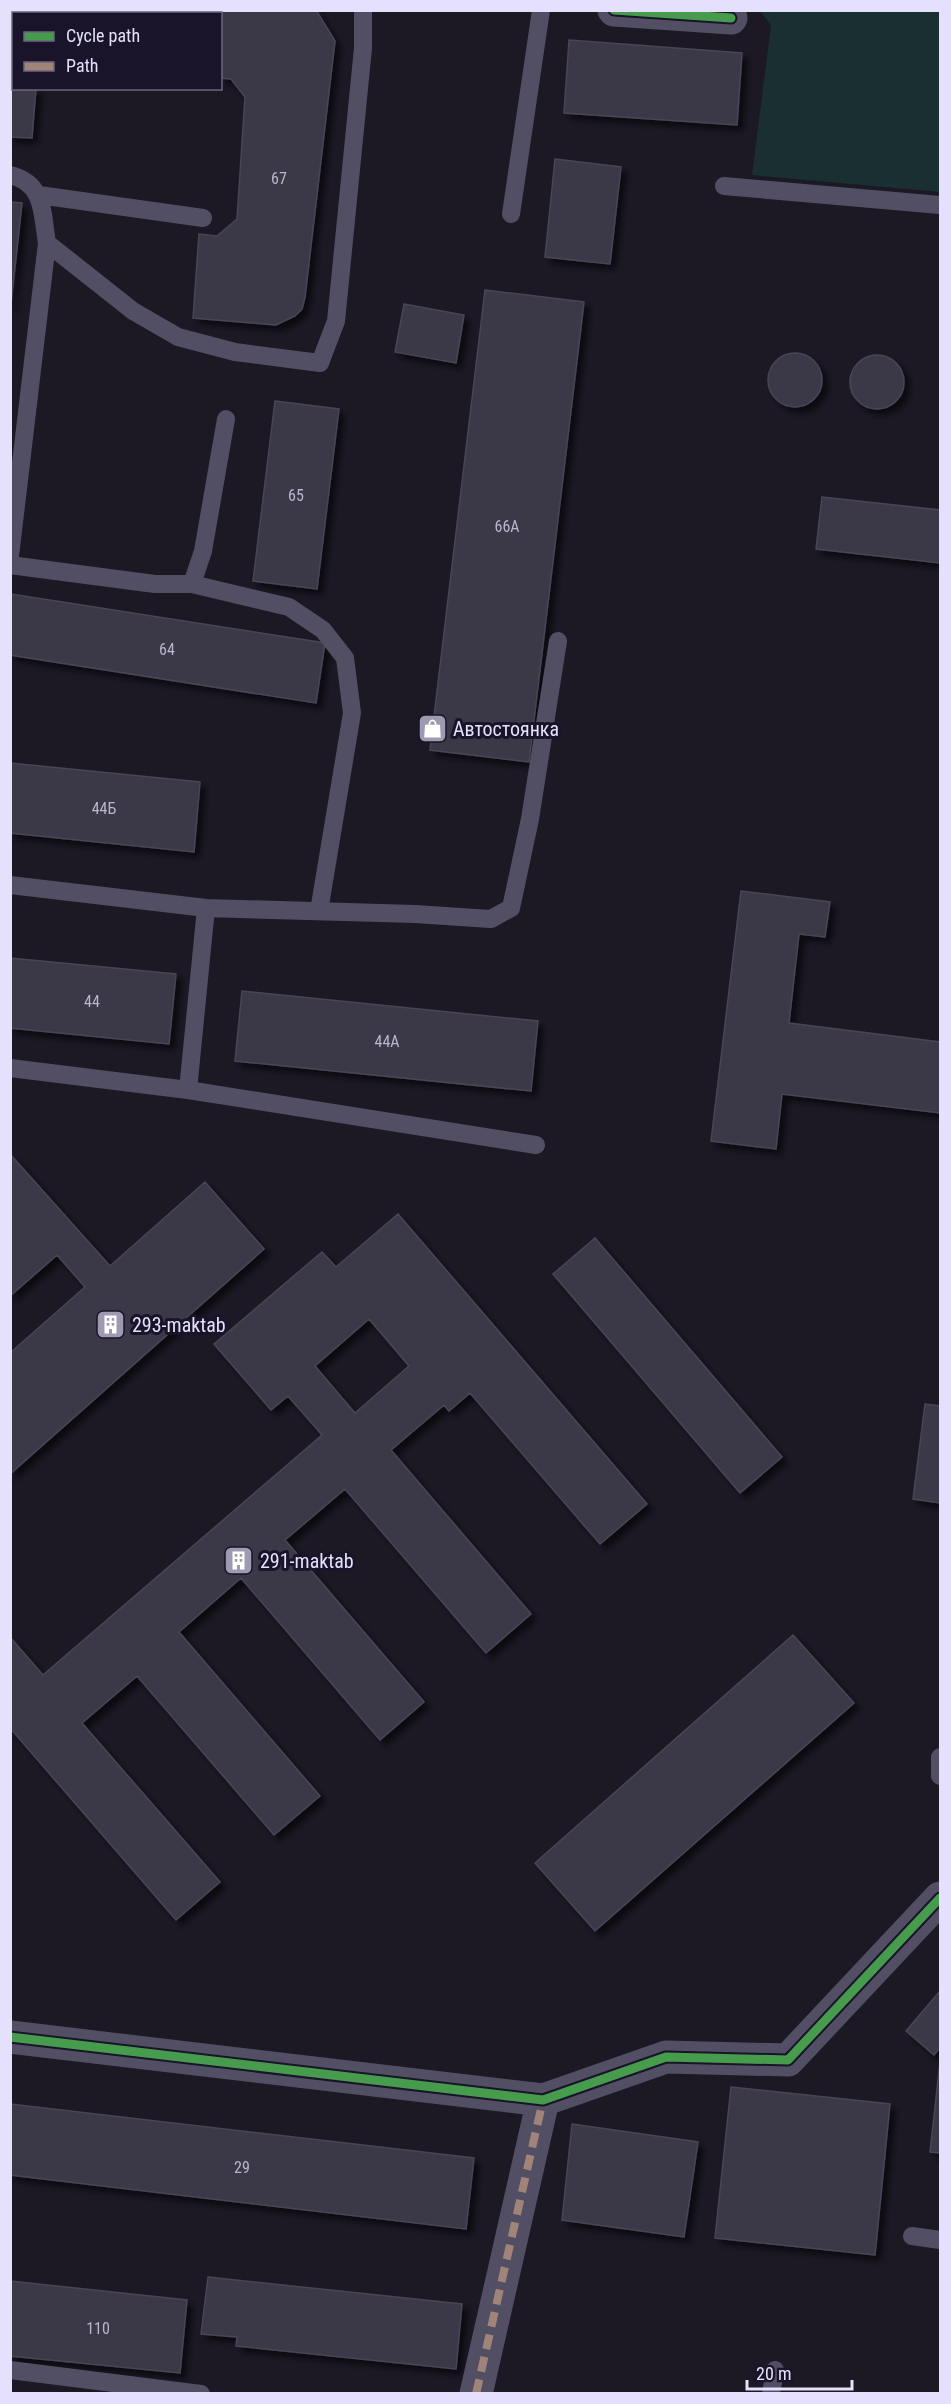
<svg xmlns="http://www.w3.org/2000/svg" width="951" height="2404" font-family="'Roboto Condensed',sans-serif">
  <defs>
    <filter id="shadow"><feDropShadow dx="5.5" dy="5.5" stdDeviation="3" flood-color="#0009"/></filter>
  </defs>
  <rect width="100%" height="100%" fill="#1c1925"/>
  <path fill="#192f31" d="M760 11H940V192L752 175 771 25Z"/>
  <path fill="#3b3846" stroke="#494557" stroke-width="1.5" fill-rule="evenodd" filter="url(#shadow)" d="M10 10H316L335 41 305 297 302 309 295 316 276 325 193 318 199 234 217 236 237 219 245 97 231 79 220 78V14H14V88H36L32 138 10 137Z
    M569 40 742 53 737 125 564 113Z
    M555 159 621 167 610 264 545 257Z
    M10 202 22 203 10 313Z
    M485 290 584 302 529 762 430 750Z
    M404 304 464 315 456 363 395 352Z
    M768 380a27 27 0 1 1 54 0a27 27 0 1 1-54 0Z
    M850 382a27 27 0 1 1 54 0a27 27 0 1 1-54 0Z
    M275 401 339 409 317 589 253 581Z
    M822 497 940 510V563L816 549Z
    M11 594 325 643 316 703 10 655Z
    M10 763 200 782 194 852 10 833Z
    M741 891 830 902 825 937 799 934 789 1023 940 1042V1113L782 1094 776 1149 711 1141Z
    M10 958 176 974 169 1044 10 1028Z
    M242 991 538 1021 531 1091 235 1061Z
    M10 1154 110 1266 205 1182 264 1249 10 1474V1353L85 1287 57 1255 10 1296Z
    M398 1214 647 1504 600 1544 470 1393 449 1411 444 1405 391 1450 531 1614 486 1653 345 1489 285 1540 424 1702 380 1740 241 1578 179 1632 320 1796 274 1835 137 1676 82 1723 220 1882 176 1920 10 1728V1637L43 1675 322 1435 288 1396 271 1410 214 1344 322 1252 336 1267ZM369 1319 409 1366 355 1413 315 1366Z
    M595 1238 782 1457 740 1493 553 1274Z
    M925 1404 940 1406V1503L913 1499Z
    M793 1635 854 1703 595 1931 535 1863Z
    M940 1991V2048L934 2055 906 2031Z
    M940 2062V2153L930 2152Z
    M731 2087 890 2104 875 2255 715 2238Z
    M10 2104 474 2158 466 2229 10 2175Z
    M572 2124 698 2142 684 2237 562 2220Z
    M208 2277 462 2304 456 2369 236 2346 237 2337 201 2334Z
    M10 2281 187 2300 180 2373 10 2356Z"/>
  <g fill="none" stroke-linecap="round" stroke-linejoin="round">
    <path stroke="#524f64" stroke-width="18" d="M10 175C45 183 42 214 47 243L10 556
      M724 186 940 205
      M39 195 203 218
      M511 214 541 10
      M47 243 133 311 178 337 235 352 320 363 336 321 363 48V10
      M10 565 155 584H192L203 551 226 419
      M192 584 289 607 323 630 345 658 352 713 319 911
      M10 885 206 908 415 914 491 919 511 908 530 819 558 641
      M10 1068 188 1090 536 1145
      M188 1090 206 908
      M940 1757V1776
      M912 2236 940 2240
      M10 2370 201 2394
      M771 2394 775 2370"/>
    <path stroke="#524f64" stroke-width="33" d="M614 10 731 18
      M10 2037 543 2100 666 2057 788 2060 940 1898
      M476 2394 543 2100"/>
    <path stroke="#a18479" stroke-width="8" stroke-dasharray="15 8" stroke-linecap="butt" d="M476 2394 543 2100"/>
    <defs>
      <path id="cycleway" d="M614 10 731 18
        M10 2037 543 2100 666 2057 788 2060 940 1898"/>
    </defs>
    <use href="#cycleway" stroke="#19142a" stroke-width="13"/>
    <use href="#cycleway" stroke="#469c4c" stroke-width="9"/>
  </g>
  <defs>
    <symbol id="shop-square" viewBox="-11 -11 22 22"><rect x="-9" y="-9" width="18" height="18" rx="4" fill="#9f9ab1" stroke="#19142a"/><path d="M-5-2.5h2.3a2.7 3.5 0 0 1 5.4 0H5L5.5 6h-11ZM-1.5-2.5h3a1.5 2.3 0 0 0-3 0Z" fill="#fff"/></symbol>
    <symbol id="building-square" viewBox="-11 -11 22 22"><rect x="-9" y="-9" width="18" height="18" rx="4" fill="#9f9ab1" stroke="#19142a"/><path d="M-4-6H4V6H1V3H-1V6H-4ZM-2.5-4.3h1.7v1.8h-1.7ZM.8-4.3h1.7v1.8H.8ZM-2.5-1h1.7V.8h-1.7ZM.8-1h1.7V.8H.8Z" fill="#fff"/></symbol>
  </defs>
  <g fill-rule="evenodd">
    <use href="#shop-square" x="416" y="712" width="33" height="33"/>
    <use href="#building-square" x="94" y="1308" width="33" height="33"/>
    <use href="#building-square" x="222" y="1544" width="33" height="33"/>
  </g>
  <g text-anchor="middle" stroke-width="6" stroke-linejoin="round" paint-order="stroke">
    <g font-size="16" fill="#bab6ce">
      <text x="279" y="184">67</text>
      <text x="296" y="501">65</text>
      <text x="507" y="532">66А</text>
      <text x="167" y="655">64</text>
      <text x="104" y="814">44Б</text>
      <text x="92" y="1007">44</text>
      <text x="387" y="1047">44А</text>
      <text x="242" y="2173">29</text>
      <text x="98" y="2334">110</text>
    </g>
    <g font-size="20" fill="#e5e0fc" stroke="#19142a" text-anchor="start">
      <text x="453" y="736">Автостоянка</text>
      <text x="132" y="1332">293-maktab</text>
      <text x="260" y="1568">291-maktab</text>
    </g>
  </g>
  <rect width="951" height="2404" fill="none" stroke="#e5e0fc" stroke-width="24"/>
  <rect x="12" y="12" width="210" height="78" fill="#19142a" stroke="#6b667e" stroke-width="1.5"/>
  <rect x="24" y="32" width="30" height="9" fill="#469c4c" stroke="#6b667e" stroke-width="1.5"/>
  <text x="66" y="42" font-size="18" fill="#e5e0fc">Cycle path</text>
  <rect x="24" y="62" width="30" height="9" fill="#a18479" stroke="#6b667e" stroke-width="1.5"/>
  <text x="66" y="72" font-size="18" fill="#e5e0fc">Path</text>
  <path d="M747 2380v9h105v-9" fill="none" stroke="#e5e0fc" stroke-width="3"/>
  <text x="756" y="2380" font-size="18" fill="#e5e0fc" stroke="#19142a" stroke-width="4.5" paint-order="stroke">20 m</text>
</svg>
